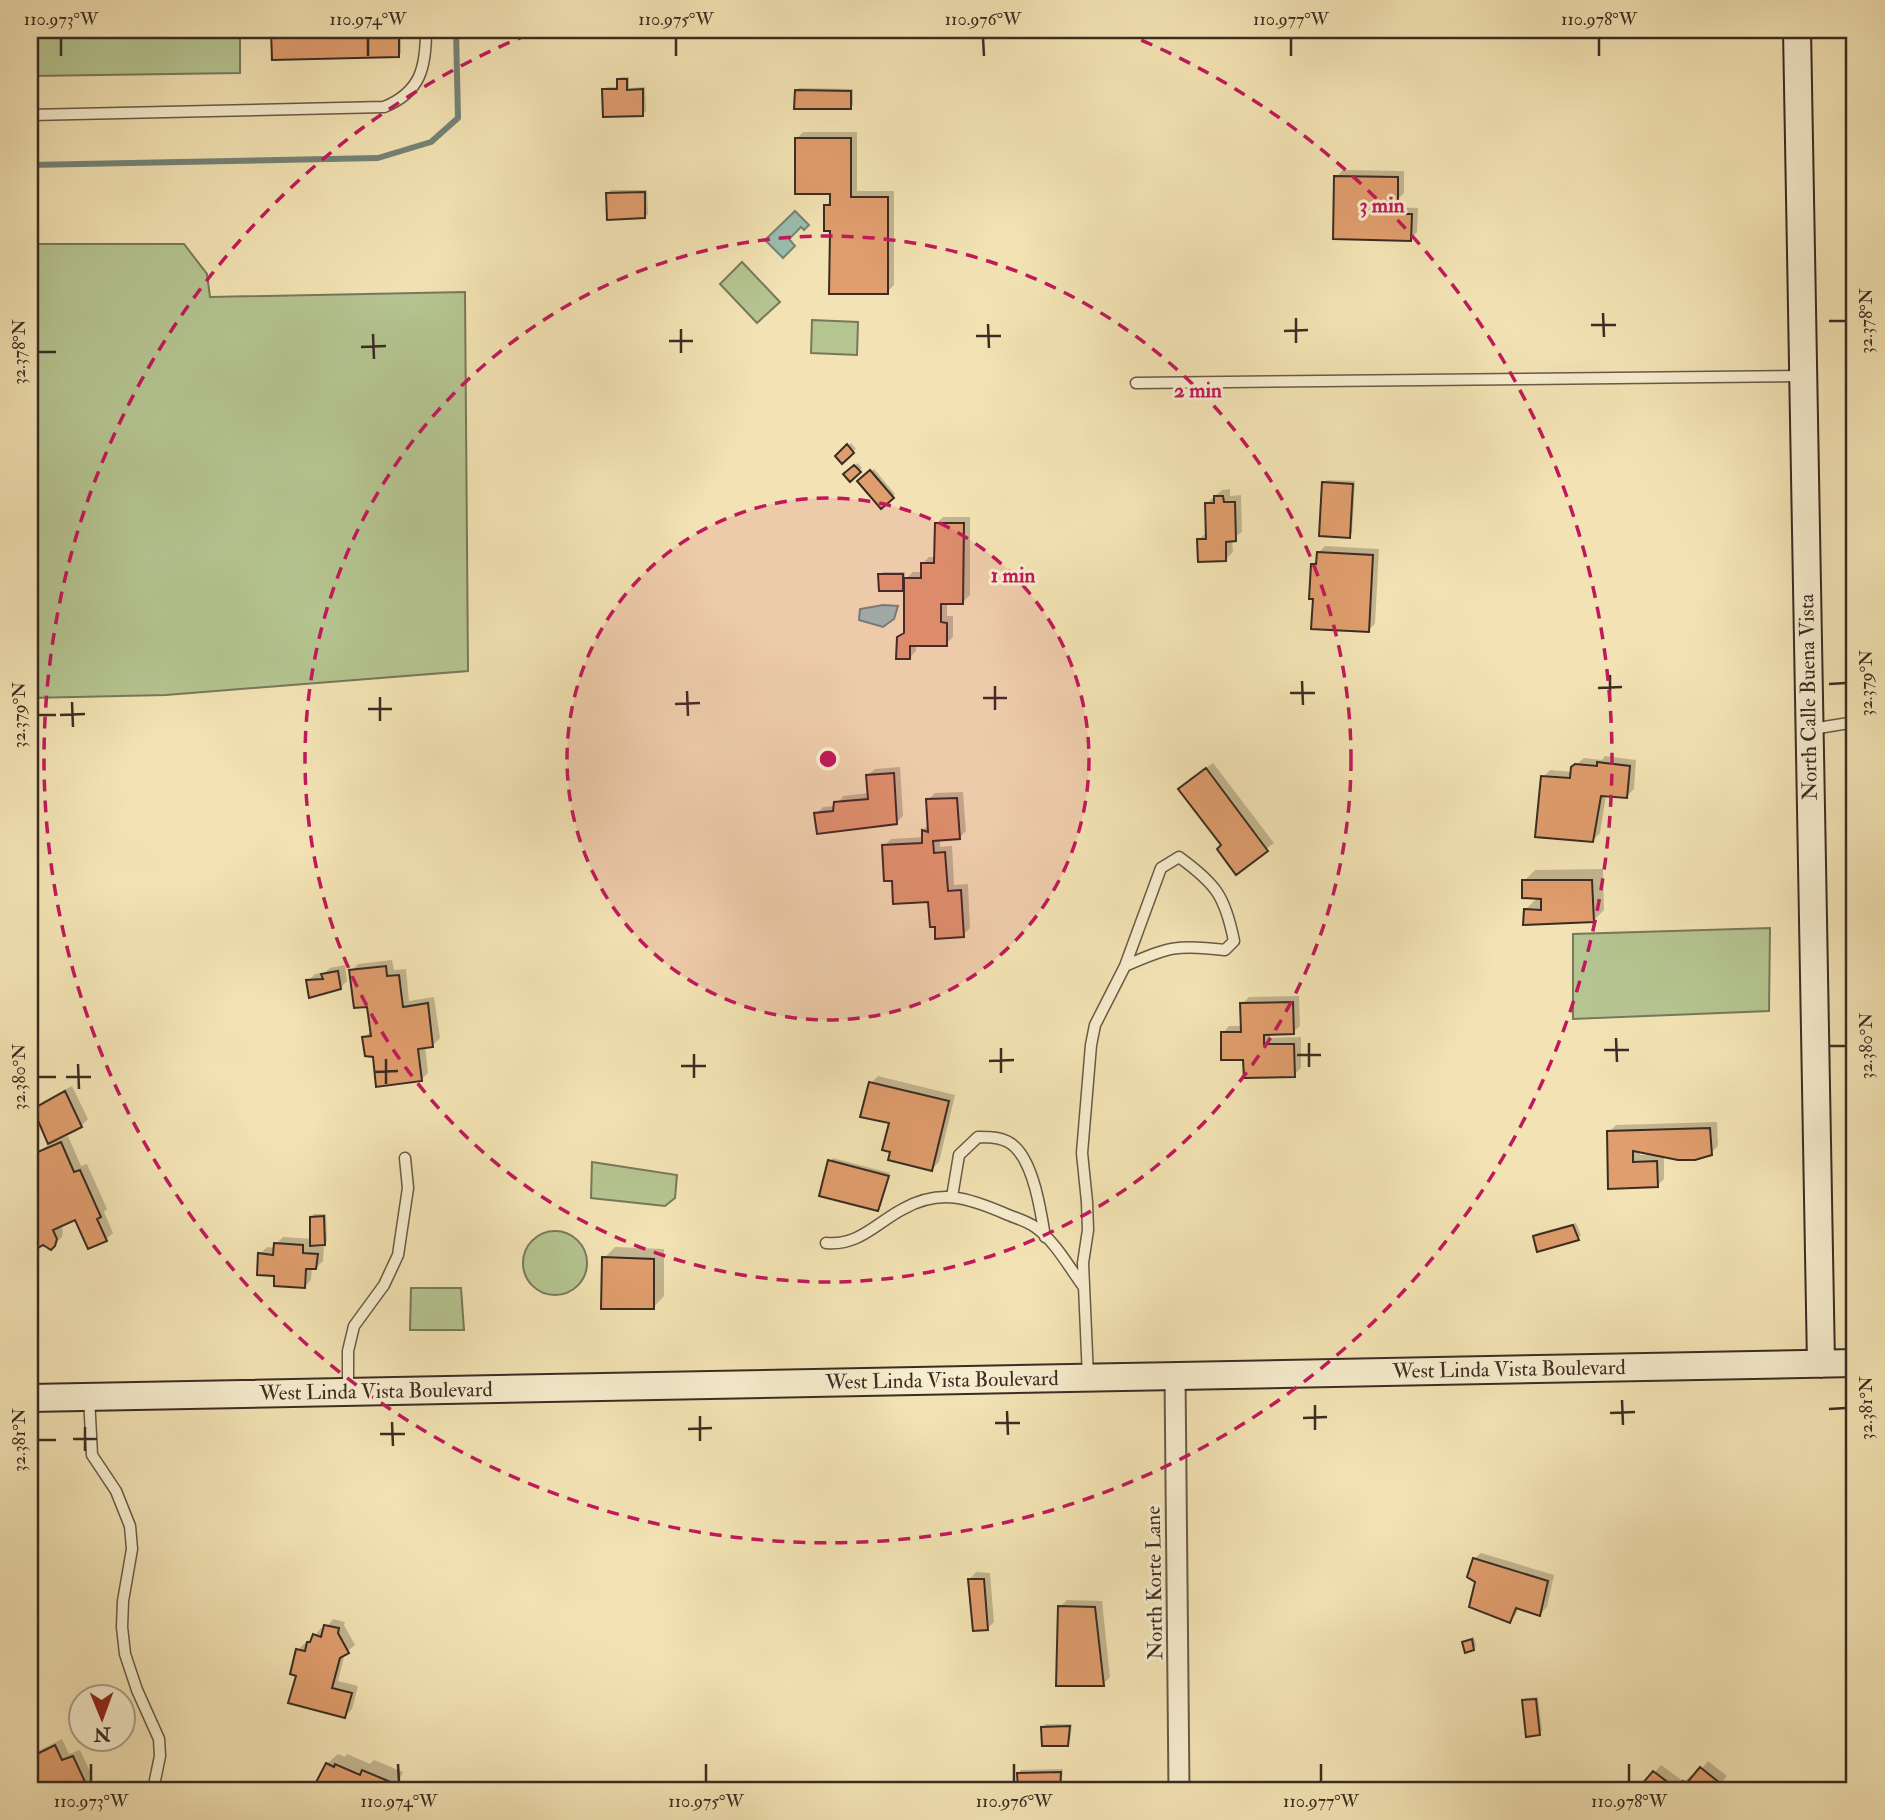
<svg xmlns="http://www.w3.org/2000/svg" width="1885" height="1820" font-family="'IM FELL Double Pica',serif">
  <rect width="100%" height="100%" fill="#f3e3b4"/>
  <filter id="stains"><feTurbulence type="fractalNoise" baseFrequency=".00286" numOctaves="4"/><feColorMatrix values="0 0 0 0 .2 0 0 0 0 .09 0 0 0 0 .02 0 0 0 .5 -.17"/></filter>
  <radialGradient id="worn" r=".72"><stop offset=".6" stop-color="#630" stop-opacity="0"/><stop offset="1" stop-color="#630" stop-opacity=".3"/></radialGradient>
  <path fill="#b5c591" stroke="#78785a" stroke-width="2" d="M30 30H240V73L30 76Z
    M30 244H184L207 274 210 297 465 292 468 671 166 695 30 698Z
    M742 262 780 302 757 323 720 284Z
    M812 320 858 322 857 355 811 353Z
    M1770 928 1769 1011 1573 1019V934Z
    M592 1162 677 1175 675 1198 665 1206 591 1198Z
    M523 1263a32 32 0 1 1 64 0a32 32 0 1 1-64 0Z
    M411 1288H461L464 1330H410Z"/>
  <path fill="#9bbeb0" stroke="#748478" stroke-width="2" d="M795 211 809 225 804 230 801 227 789 239 795 246 783 258 765 240Z
    M883 605 898 606 894 619 883 627 859 620 860 609Z"/>
  <path fill="#0003" fill-rule="evenodd" d="M273 30H401V53L399 56 274 58Z
    M621 77H629V88L645 87 646 111 643 114 604 90 607 87H618V80Z
    M799 88 853 89V105L850 108 796 91Z
    M803 132H857V191H894V285L887 292 831 229 826 206 831 200V192L796 139Z
    M1343 170 1404 171V193L1397 200H1389V207L1418 208 1417 232 1410 239 1336 177Z
    M611 190H647L648 214 645 217 608 193Z
    M851 443 856 449 842 461 837 456Z
    M858 463 862 468 850 479 846 474Z
    M874 469 895 494 881 507 859 481Z
    M1327 480 1355 481 1352 533 1349 536 1324 483Z
    M1230 489V496L1241 495 1242 532 1232 539 1233 552 1226 559 1199 539 1206 533V504L1222 490Z
    M943 517H970V595L963 602H947V616H953V637L946 644H916V651L909 658 898 638 906 630V586L902 590 880 575 883 572H905V580L913 572H923L922 564 929 557H936V524Z
    M1325 546 1379 549 1375 624 1368 630 1313 564 1318 559V553Z
    M1605 756 1636 760 1634 789 1627 796 1606 795 1600 833 1593 840 1543 777 1550 770 1573 772V768L1584 758 1602 760Z
    M1213 763 1274 843 1237 872 1187 782Z
    M900 767 903 816 896 823 816 814 823 807 836 806 843 796 869 793 868 775 875 769Z
    M963 792 966 831 959 838 940 839V847L952 846 954 885 968 884 970 928 963 935 936 925 930 901 894 879 884 846 891 839 924 837 923 830 930 824 928 800 935 793Z
    M1603 869 1604 910 1593 921 1525 910 1538 897 1524 881 1535 870Z
    M392 960 394 970 406 969 409 1001 434 997 440 1038 433 1045 425 1046 428 1073 421 1080 374 1056 364 1038 372 1030 369 1005 351 971 358 964Z
    M345 965 347 981 340 988 310 996 308 981 315 974 324 973 330 968Z
    M1299 996 1300 1026 1293 1032 1270 1033V1038L1301 1037V1068L1294 1075 1245 1058 1223 1033 1229 1026H1242V1004L1249 997Z
    M878 1076 955 1095 939 1162 932 1169 892 1151 891 1122 871 1083Z
    M72 1086 88 1119 81 1126 57 1138 58 1140 68 1136 81 1166 87 1164 107 1209 104 1212 113 1233 106 1239 76 1218 61 1225 63 1231 62 1237 50 1248 43 1243 30 1251V1167L35 1155 49 1144 35 1109 42 1102Z
    M1717 1122 1718 1146 1711 1153 1664 1156V1179L1657 1186 1610 1187 1609 1132 1616 1125ZM1639 1151 1654 1154V1155H1640Z
    M833 1158 890 1173 881 1206 878 1209 830 1161Z
    M314 1214H326L327 1241 324 1244H313V1247H324L323 1261 316 1268 312 1267 311 1280 304 1287 276 1275 260 1254 267 1247 276 1248V1244L283 1237 312 1239 311 1217Z
    M1576 1223 1581 1235 1578 1238 1535 1236 1538 1233Z
    M615 1247 664 1249V1296L654 1307 604 1258Z
    M1481 1553 1554 1575 1547 1607 1540 1614 1519 1607 1516 1614 1510 1621 1477 1581 1474 1559Z
    M976 1572 990 1573 994 1622 987 1629 970 1579Z
    M1067 1600 1102 1601 1110 1677 1103 1684 1060 1607Z
    M333 1619 345 1622 344 1625 355 1645 345 1653 338 1681 358 1686 352 1709 345 1716 298 1675V1650L305 1643 308 1644 321 1628 325 1629Z
    M1474 1637 1476 1646 1473 1649 1464 1642Z
    M1538 1697 1542 1730 1539 1733 1523 1701 1526 1698Z
    M1046 1724H1072L1070 1741 1067 1744 1043 1727Z
    M62 1739 69 1754 80 1750 93 1778 88 1783 90 1790H37L30 1776V1771L38 1764 33 1757 40 1750Z
    M338 1754 345 1757 347 1754 370 1764 374 1760 403 1772 395 1790H313L327 1764Z
    M1708 1761 1727 1776 1716 1790H1640L1661 1765 1684 1782 1691 1775 1694 1778Z
    M1063 1769 1061 1790H1019V1773L1021 1770Z"/>
  <g fill="none" stroke-linecap="round" stroke-linejoin="round">
    <path stroke="#748478" stroke-width="6" d="M30 165 378 158 431 142 458 118 456 30"/>
  </g>
  <path fill="#e09d6d" stroke="#3a2c23" stroke-width="2" d="M271 30H399V57L272 60Z
    M617 79H627V90L643 89V116L603 117 602 89H617Z
    M795 90 851 91V109H794Z
    M795 138H851V197H888V294H829L830 231H824V205H830V194H795Z
    M1334 176 1398 177V202L1383 201V214H1412L1411 241 1333 239Z
    M645 192V218L607 220 606 193Z
    M847 444 854 453 842 464 835 456Z
    M854 465 861 472 850 482 843 474Z
    M870 470 894 498 881 509 857 481Z
    M1322 482 1353 484 1350 538 1319 536Z
    M1214 496H1223L1224 502H1235L1236 541 1226 542V561L1198 562 1197 539H1206L1205 503H1214Z
    M935 523H964L963 604H941V622L947 623V646H910V659H896L897 637 904 633V578H921V563H934Z
    M1317 552 1373 555 1369 632 1311 629 1313 599H1309L1311 564H1316Z
    M878 574H903V591H879Z
    M1597 762 1630 766 1627 798 1601 796 1593 842 1535 837 1541 776 1570 778 1571 767 1575 764 1597 766Z
    M1206 768 1268 851 1236 875 1217 849 1221 845 1178 789Z
    M894 773 897 824 817 834 814 813 833 811 834 802 868 799 866 775Z
    M957 798 960 839 933 841 934 853 945 852 948 891 961 890 964 937 935 939V927H930L928 902 893 904 892 881H884L882 845 922 843V830L928 832 926 799Z
    M1522 880H1592L1594 922 1523 925 1524 909 1541 910V899L1522 898Z
    M386 966 387 976 399 975 403 1007 428 1003 433 1047 418 1049 422 1081 376 1087 373 1057 365 1056 362 1037 371 1036 367 1007 354 1008 349 970Z
    M338 971 341 989 309 998 306 980 323 979 321 974Z
    M1293 1002 1294 1034 1264 1035V1044H1294L1295 1077 1244 1078 1243 1060H1221V1032H1241L1240 1003Z
    M869 1082 949 1101 932 1171 888 1160 890 1152 882 1150 889 1123 860 1117Z
    M65 1091 82 1127 48 1144 33 1109Z
    M1710 1128 1712 1155 1695 1160H1678L1633 1151V1162L1657 1161 1658 1187 1608 1189 1607 1131Z
    M61 1142 74 1172 80 1170 101 1217 97 1219 107 1241 88 1249 75 1220 53 1230 57 1239 55 1246 51 1250 43 1245 30 1253V1162L33 1154Z
    M828 1160 889 1176 878 1211 819 1196Z
    M324 1216 325 1245 310 1246V1217Z
    M1573 1225 1579 1240 1537 1252 1533 1236Z
    M274 1243 303 1245V1253L318 1254 316 1269H306L305 1288 274 1286V1276L257 1275 258 1253 273 1255Z
    M602 1257 654 1259V1309H601Z
    M1473 1558 1548 1581 1540 1616 1516 1608 1510 1623 1469 1607 1475 1582 1467 1577Z
    M968 1579H984L988 1630 973 1631Z
    M1058 1606 1095 1607 1104 1686H1056Z
    M324 1625 339 1628 338 1633 349 1653 340 1658 332 1688 352 1693 345 1718 288 1703 296 1676 290 1674 296 1649 305 1651 307 1642H310L313 1634 321 1637Z
    M1472 1639 1474 1650 1465 1653 1462 1642Z
    M1536 1699 1540 1735 1526 1737 1522 1700Z
    M1070 1726 1068 1746H1042L1041 1727Z
    M55 1745 62 1760 73 1756 87 1786 82 1790H35L30 1780V1770L37 1767 31 1757Z
    M326 1763 334 1767 335 1764 360 1775 362 1770 393 1783 390 1790H309H312Z
    M1700 1767 1721 1784 1716 1790H1637L1653 1771 1677 1789 1683 1781 1686 1784Z
    M1061 1772 1060 1790H1018L1017 1773Z"/>
  <g fill="none" stroke-linecap="round" stroke-linejoin="round">
    <defs>
      <path id="lane" d="M30 115 384 107C421 92 426 67 426 30
        M1136 383 1802 376
        M1812 729 1855 722
        M952 1197 959 1155 978 1137C991 1137 1005 1137 1015 1147 1034 1165 1041 1212 1045 1237
        M826 1243C859 1246 876 1223 903 1209 941 1188 969 1198 1006 1214 1015 1218 1027 1221 1035 1227 1055 1241 1069 1267 1083 1286
        M1088 1377 1083 1263 1088 1230 1087 1202 1082 1153 1091 1045 1095 1025 1125 966 1161 868 1179 857C1216 884 1225 896 1234 941L1225 950C1177 944 1168 947 1125 966
        M348 1391V1351L354 1326 384 1285 398 1255 408 1188 405 1158
        M89 1397 92 1455 116 1491 130 1526 132 1549 123 1601 122 1627 125 1654 137 1690 159 1739 160 1756 153 1790"/>
      <path id="street" d="M1175 1376 1179 1790"/>
      <path id="secondary" d="M1797 30 1821 1364
        M30 1398 1855 1363"/>
    </defs>
    <use href="#lane" stroke="#685a47" stroke-width="13"/>
    <use href="#street" stroke="#685a47" stroke-width="23"/>
    <use href="#secondary" stroke="#3a2c23" stroke-width="30"/>
    <use href="#lane" stroke="#f7edce" stroke-width="10"/>
    <use href="#street" stroke="#f7edce" stroke-width="19"/>
    <use href="#secondary" stroke="#f7edce" stroke-width="26"/>
  </g>
  <path fill="none" stroke="#3a2c23" stroke-width="2.5" d="M61 38V56M368 38V56M676 38V56M983 38 984 56M1291 38V56M1599 38V56M1603 313 1604 337M1296 318V343M1829 321H1846M988 324 989 348M1591 325H1616M681 329V353M1284 331 1308 330M373 334 374 359M976 336H1001M669 341H693M361 347 386 346M38 352H56M1610 675V700M1302 681 1303 705M1829 684 1846 683M995 686V710M1598 688 1622 687M687 691 688 716M1290 693H1315M380 697V721M983 698H1007M72 702 73 727M675 704 700 703M368 709H392M38 715H56M60 715 85 714M1616 1038 1617 1062M1309 1043V1067M1829 1046H1846M1001 1048V1073M1604 1050H1629M694 1054V1078M1297 1055H1321M386 1059V1084M989 1061 1014 1060M78 1064 79 1089M681 1066H706M374 1072 398 1071M38 1077H56M66 1077H91M1622 1400 1623 1425M1315 1405V1430M1829 1409 1846 1408M1007 1411 1008 1435M1610 1413 1635 1412M700 1416V1441M1303 1418 1327 1417M392 1422 393 1446M995 1423H1020M85 1427V1451M688 1429 712 1428M380 1434H405M73 1439H97M38 1440H56M91 1764V1782M398 1764 399 1782M706 1764V1782M1014 1764V1782M1321 1764V1782M1629 1764V1782"/>
  <circle cx="828" cy="759" r="261" fill="#c2185b" fill-opacity=".12"/>
  <g fill="none" stroke="#c2185b" stroke-width="3.5" stroke-dasharray="12 9">
    <circle cx="828" cy="759" r="261"/>
    <circle cx="828" cy="759" r="523"/>
    <path d="M1122 32A784 784 0 1 1 534 32"/>
  </g>
  <g text-anchor="middle" stroke-width="6" stroke-linejoin="round" paint-order="stroke">
    <g font-size="21" fill="#3a2c23" stroke="#f7edce">
      <text transform="translate(1808 697) rotate(-91)" y="7">North Calle Buena Vista</text>
      <text transform="translate(1509 1369) rotate(-1)" y="7">West Linda Vista Boulevard</text>
      <text transform="translate(942 1380) rotate(-1)" y="7">West Linda Vista Boulevard</text>
      <text transform="translate(376 1391) rotate(-1)" y="7">West Linda Vista Boulevard</text>
      <text transform="translate(1154 1583) rotate(-91)" y="7">North Korte Lane</text>
    </g>
  </g>
  <circle cx="828" cy="759" r="10" fill="#c2185b" stroke="#f7edce" stroke-width="3.5"/>
  <g font-size="21" text-anchor="middle" font-weight="bold" fill="#c2185b" stroke="#f7edce" stroke-width="6" stroke-linejoin="round" paint-order="stroke">
    <text x="1382" y="212">3 min</text>
    <text x="1198" y="397">2 min</text>
    <text x="1013" y="582">1 min</text>
  </g>
  <rect width="1885" height="1820" fill="none" stroke="#f3e3b4" stroke-width="77"/>
  <g transform="translate(102 1718) rotate(179)"><circle r="33" fill="#f7edce" stroke="#aba08a" stroke-width="2"/>
  <path d="M0-5L12 26L0 18L-12 26Z" fill="#8f2418"/>
  <text y="-10" font-size="19" font-weight="bold" text-anchor="middle" fill="#3a2c23">N</text>
  </g>
  <rect x="38" y="38" width="1808" height="1744" fill="none" stroke="#3a2c23" stroke-width="2.5"/>
  <g font-size="18" text-anchor="middle" fill="#3a2c23">
    <text x="61" y="25">110.973°W</text>
    <text x="368" y="25">110.974°W</text>
    <text x="676" y="25">110.975°W</text>
    <text x="983" y="25">110.976°W</text>
    <text x="1291" y="25">110.977°W</text>
    <text x="1599" y="25">110.978°W</text>
    <text transform="translate(1866 321) rotate(-90)" y="6">32.378°N</text>
    <text transform="translate(19 352) rotate(-90)" y="6">32.378°N</text>
    <text transform="translate(1866 683) rotate(-90)" y="6">32.379°N</text>
    <text transform="translate(19 715) rotate(-90)" y="6">32.379°N</text>
    <text transform="translate(1866 1046) rotate(-90)" y="6">32.380°N</text>
    <text transform="translate(19 1077) rotate(-90)" y="6">32.380°N</text>
    <text transform="translate(1866 1408) rotate(-90)" y="6">32.381°N</text>
    <text transform="translate(19 1440) rotate(-90)" y="6">32.381°N</text>
    <text x="91" y="1807">110.973°W</text>
    <text x="399" y="1807">110.974°W</text>
    <text x="706" y="1807">110.975°W</text>
    <text x="1014" y="1807">110.976°W</text>
    <text x="1321" y="1807">110.977°W</text>
    <text x="1629" y="1807">110.978°W</text>
  </g>
  <rect width="100%" height="100%" filter="url(#stains)"/>
  <rect width="100%" height="100%" fill="url(#worn)"/>
</svg>
